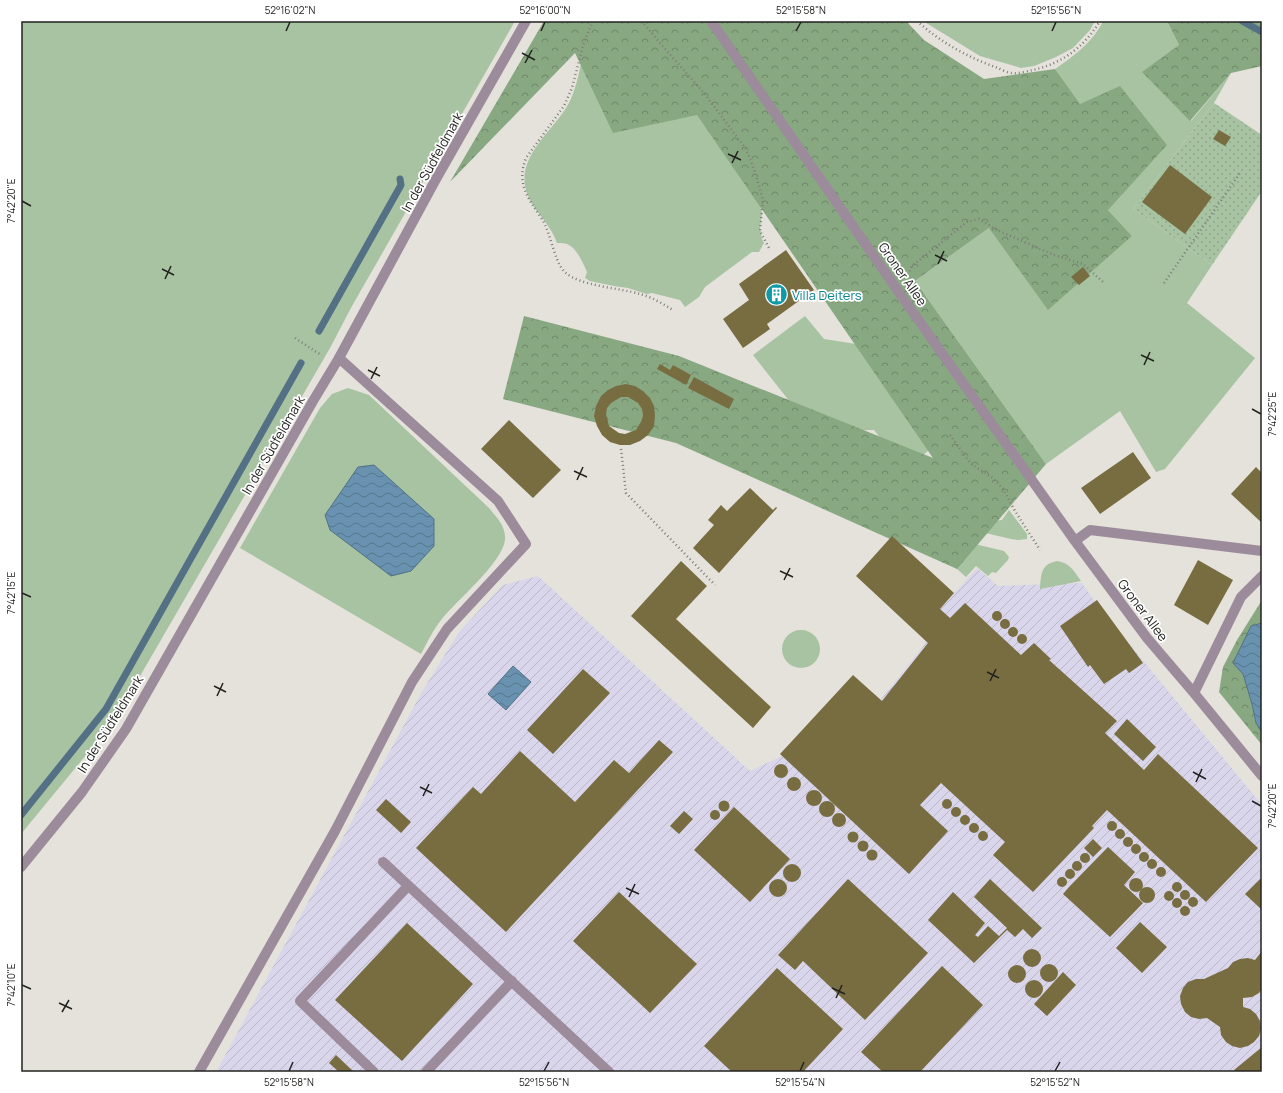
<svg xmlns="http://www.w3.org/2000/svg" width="1283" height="1093" font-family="Manrope,sans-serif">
  <defs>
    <pattern id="industrial-furrows" width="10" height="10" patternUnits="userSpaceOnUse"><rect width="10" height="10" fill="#d9d5eb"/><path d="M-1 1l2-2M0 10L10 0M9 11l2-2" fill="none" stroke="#bab7c9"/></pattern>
    <pattern id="forest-crowns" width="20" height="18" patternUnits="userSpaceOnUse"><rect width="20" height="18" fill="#88a882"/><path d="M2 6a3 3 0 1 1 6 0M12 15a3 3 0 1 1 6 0" fill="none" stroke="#6f886a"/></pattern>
    <pattern id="garden-dots" width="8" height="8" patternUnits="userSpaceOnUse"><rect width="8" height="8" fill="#a7c3a2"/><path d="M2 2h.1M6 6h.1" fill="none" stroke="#8fa78b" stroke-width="1.8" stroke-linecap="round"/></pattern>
    <pattern id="water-waves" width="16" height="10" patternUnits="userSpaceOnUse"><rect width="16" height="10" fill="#6892b0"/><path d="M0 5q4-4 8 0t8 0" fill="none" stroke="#55778f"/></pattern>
  </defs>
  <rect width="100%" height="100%" fill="#e4e2da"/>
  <path fill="url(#industrial-furrows)" d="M977 568 998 586 1082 583 1098 606 1262 805V1072H216L423 690 459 632 503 585 538 576 750 771 778 758 878 703 926 643 919 633Z"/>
  <path fill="#a7c3a2" d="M21 21H515L352 306 330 348 114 721 21 834Z
    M640 21 753 175 762 213 760 228 762 239 764 243 759 252H752L705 287 699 297 685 307 680 300 652 293 647 294 628 288 614 286 590 281 585 278 587 272C584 265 577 249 569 245 566 243 561 243 557 243 555 238 553 233 550 229 543 217 531 206 527 193 514 157 554 131 569 103 576 89 579 73 582 59Z
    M923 21H1095L1090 30 1073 48 1056 57 1034 66 1021 68 980 56Z
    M1103 21H1167L1179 45 1191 121 1231 73 1214 103 1133 209 1212 265 1187 303 1255 358 1165 469 1156 472 1120 411 1046 464 915 281 989 228 1132 236 1108 210 1079 105 1055 69C1073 57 1094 41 1103 21Z
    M805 316 824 339 888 349 951 431 906 470 874 430 813 431 753 355Z
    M348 388 369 395 489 508C497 518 506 526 505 540 502 563 457 600 441 620 433 630 427 643 421 654L240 548 320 408 332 394Z
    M1009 510 1027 534V539L1019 540 1011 539 922 518 982 522 1002 520Z
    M920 531 1004 551 1009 557 1008 560 996 573 992 572 988 576 976 566 966 577 920 536Z
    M1057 561C1070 563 1074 571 1081 581L1040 589C1041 574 1041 564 1057 561Z
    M782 649a19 19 0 1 1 38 0a19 19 0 1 1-38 0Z"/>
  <path fill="url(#forest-crowns)" d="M544 21H906L924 40 984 79 1055 69 1080 104 1120 86 1167 145 1108 210 1132 236 1048 310 989 228 915 281 1046 464 957 569 676 443 503 399 524 316 679 356 933 458 697 115 613 133 575 53 450 182Z
    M1167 21H1262V66L1231 73 1190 121 1142 72 1179 45Z
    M1262 600V623L1251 626 1243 674 1252 704 1256 723 1262 733V745L1219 692 1223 667 1237 640Z"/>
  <path fill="url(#garden-dots)" d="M1214 103 1262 135V191L1212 265 1133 209Z"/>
  <path fill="url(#water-waves)" stroke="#537084" d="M374 465 434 519V546L411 571 391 576 330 530 325 515 358 467Z
    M1262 623V733L1256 723 1252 704 1243 674 1233 663 1251 626Z
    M513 666 531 682 506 710 488 694Z"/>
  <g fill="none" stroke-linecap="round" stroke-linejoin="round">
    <path stroke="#537084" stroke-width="7" d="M1242 21 1262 32
      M319 331 401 185 400 179
      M21 815 106 709 301 363"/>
  </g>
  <path fill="#786d40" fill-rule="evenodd" d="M1219 130 1231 137 1225 146 1213 139Z
    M1170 165 1212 197 1185 234 1142 202Z
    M786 250 814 290 767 324 770 329 743 348 723 319 749 300 739 284Z
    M1083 267 1090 276 1079 285 1071 277Z
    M660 364 670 370 673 365 691 375 686 385 657 369Z
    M694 377 734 399 729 409 688 388Z
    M626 384 635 386 643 391 650 398 654 406 655 415 654 426 648 435 640 441 630 445H620L610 442 602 435 597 426 594 416 596 406 601 396 608 390 616 386ZM621 397H628L638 403 642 409 643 415 642 420 636 430 625 434 619 433 609 426 606 414 607 408 611 403Z
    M509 420 561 470 533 498 481 449Z
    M1133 452 1151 478 1100 514 1081 488Z
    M1256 467 1262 473V523L1231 494Z
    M750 488 773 510 776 507 777 508 719 573 693 548 714 525 708 520 721 505 727 511Z
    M892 536 954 593 940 609 950 618 965 603 1021 655 1034 643 1051 659 1049 660 1117 721 1105 733 1144 770 1158 754 1258 848 1206 902 1107 810 1092 826 1094 828 1033 892 993 855 1005 842 941 783 920 805 948 831 909 874 780 754 853 675 882 701 928 643 856 576Z
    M1198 560 1233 580 1208 625 1174 605Z
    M681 561 707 586 676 619 771 707 753 728 631 616Z
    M1097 600 1143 663 1129 673 1126 669 1104 684 1090 665 1088 667 1060 626Z
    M992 616a5 5 0 1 1 10 0a5 5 0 1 1-10 0Z
    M1000 624a5 5 0 1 1 10 0a5 5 0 1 1-10 0Z
    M1008 632a5 5 0 1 1 10 0a5 5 0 1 1-10 0Z
    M1017 639a5 5 0 1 1 10 0a5 5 0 1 1-10 0Z
    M583 669 610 693 553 754 527 730Z
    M1127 719 1156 747 1143 761 1114 734Z
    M659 740 673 752 506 932 416 848 473 787 481 794 520 751 575 802 614 760 629 773Z
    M774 771a7 7 0 1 1 14 0a7 7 0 1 1-14 0Z
    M787 784a7 7 0 1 1 14 0a7 7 0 1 1-14 0Z
    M806 798a8 8 0 1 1 16 0a8 8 0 1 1-16 0Z
    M942 804a5 5 0 1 1 10 0a5 5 0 1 1-10 0Z
    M386 799 411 822 401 833 376 810Z
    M718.5 806a5.5 5.5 0 1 1 11 0a5.5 5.5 0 1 1-11 0Z
    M819 809a8 8 0 1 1 16 0a8 8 0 1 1-16 0Z
    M951 812a5 5 0 1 1 10 0a5 5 0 1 1-10 0Z
    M734 807 790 859 750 902 694 850Z
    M710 815a5 5 0 1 1 10 0a5 5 0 1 1-10 0Z
    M684 811 693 819 679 834 670 826Z
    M832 820a7 7 0 1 1 14 0a7 7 0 1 1-14 0Z
    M960 820a5 5 0 1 1 10 0a5 5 0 1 1-10 0Z
    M1107 826a5 5 0 1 1 10 0a5 5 0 1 1-10 0Z
    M969 828a5 5 0 1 1 10 0a5 5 0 1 1-10 0Z
    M1115 834a5 5 0 1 1 10 0a5 5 0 1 1-10 0Z
    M978 836a5 5 0 1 1 10 0a5 5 0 1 1-10 0Z
    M847.5 837a5.5 5.5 0 1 1 11 0a5.5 5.5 0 1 1-11 0Z
    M1123 842a5 5 0 1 1 10 0a5 5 0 1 1-10 0Z
    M1093 839 1102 848 1093 857 1084 848Z
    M857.5 846a5.5 5.5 0 1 1 11 0a5.5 5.5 0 1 1-11 0Z
    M1131 849a5 5 0 1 1 10 0a5 5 0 1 1-10 0Z
    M1108 847 1135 872 1124 885 1143 903 1110 937 1063 894 1069 887Z
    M866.5 855a5.5 5.5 0 1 1 11 0a5.5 5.5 0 1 1-11 0Z
    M1139 857a5 5 0 1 1 10 0a5 5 0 1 1-10 0Z
    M1080 858a5 5 0 1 1 10 0a5 5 0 1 1-10 0Z
    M1147 864a5 5 0 1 1 10 0a5 5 0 1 1-10 0Z
    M1072 866a5 5 0 1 1 10 0a5 5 0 1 1-10 0Z
    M783 873a9 9 0 1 1 18 0a9 9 0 1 1-18 0Z
    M1156 872a5 5 0 1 1 10 0a5 5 0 1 1-10 0Z
    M1065 874a5 5 0 1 1 10 0a5 5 0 1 1-10 0Z
    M1057 882a5 5 0 1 1 10 0a5 5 0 1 1-10 0Z
    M1129 885a7 7 0 1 1 14 0a7 7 0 1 1-14 0Z
    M848 879 928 953 865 1020 803 961 795 970 778 955Z
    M990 879 1042 928 1032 938 1023 929 1015 937 1007 930 974 963 928 920 953 892 985 923 975 935 978 937 988 926 999 936 1007 928 974 897Z
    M1260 879 1262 881V910L1245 894Z
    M769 888a9 9 0 1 1 18 0a9 9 0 1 1-18 0Z
    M1172 887a5 5 0 1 1 10 0a5 5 0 1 1-10 0Z
    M1139 895a8 8 0 1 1 16 0a8 8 0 1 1-16 0Z
    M1180 895a5 5 0 1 1 10 0a5 5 0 1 1-10 0Z
    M1164 896a5 5 0 1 1 10 0a5 5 0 1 1-10 0Z
    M619 892 697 964 650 1013 573 941Z
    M1188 902a5 5 0 1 1 10 0a5 5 0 1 1-10 0Z
    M1172 903a5 5 0 1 1 10 0a5 5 0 1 1-10 0Z
    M1180 911a5 5 0 1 1 10 0a5 5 0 1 1-10 0Z
    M1140 922 1167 947 1142 973 1116 948Z
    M407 923 473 984 402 1061 335 1000Z
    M1023 958a9 9 0 1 1 18 0a9 9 0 1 1-18 0Z
    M1262 951V989L1259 993 1252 997 1243 998V1007L1250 1009 1256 1014 1260 1021 1261 1029 1259 1036 1254 1042 1248 1046 1240 1048 1232 1046 1226 1042 1221 1035 1220 1027 1207 1018 1199 1019 1191 1017 1185 1012 1181 1004 1180 996 1183 988 1188 982 1196 979H1204L1228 968 1233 962 1240 959 1248 958 1255 960Z
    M1040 973a9 9 0 1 1 18 0a9 9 0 1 1-18 0Z
    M1008 974a9 9 0 1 1 18 0a9 9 0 1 1-18 0Z
    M942 966 983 1005 920 1072H883L861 1052Z
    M777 968 843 1029 803 1072H732L704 1046Z
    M1063 972 1076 985 1047 1016 1034 1004Z
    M1025 989a9 9 0 1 1 18 0a9 9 0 1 1-18 0Z
    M1262 1047V1072H1236L1234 1070Z
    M336 1055 353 1071 352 1072H339L329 1063Z"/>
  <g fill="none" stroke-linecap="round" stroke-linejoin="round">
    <path stroke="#7e7d78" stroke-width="2.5" stroke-dasharray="1 3" stroke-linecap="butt" d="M593 21 584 42 572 88 564 106 526 158C516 184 528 198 542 219 551 233 554 262 565 272 579 286 620 288 640 294 652 297 663 304 673 310
      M642 21 659 42 704 93 746 149 755 172 763 200 760 231 769 248
      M917 21C940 42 969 58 998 68 1002 70 1008 73 1012 73 1019 74 1027 71 1033 70 1063 63 1084 47 1100 21
      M908 275 912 266 967 222 979 219 997 230 1054 255 1083 264 1103 282
      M1164 283 1240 173
      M295 338 321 355
      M950 435 971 464 993 478 1003 489 1015 511 1040 550
      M621 449 626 493 715 585"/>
    <path stroke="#9c8b9a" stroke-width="10" d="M383 862 609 1072
      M199 1072 335 831 412 682 447 629 526 544 498 501 339 358
      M374 1072 300 1001 408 886
      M426 1072 512 981"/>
    <path stroke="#9c8b9a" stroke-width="10" d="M711 21 900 294 1075 541 1147 638 1194 693 1262 776
      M1075 541 1090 530 1262 551
      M1194 693 1241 597 1262 576
      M21 867 82 792 126 729 313 401 339 358 436 179 526 21"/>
  </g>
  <path fill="none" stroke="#22221f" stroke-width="1.5" d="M286 31 290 22M541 31 545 22M796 31 801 22M1052 31 1056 22M522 53 535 60M525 63 532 50M728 154 741 160M732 163 738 151M22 201 31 206M935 255 947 261M938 264 944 251M162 269 174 275M165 279 171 266M1141 355 1154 361M1144 365 1150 352M368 370 380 376M371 379 377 367M1252 409 1261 414M574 471 587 477M577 480 583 467M780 571 793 577M784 580 790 568M22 593 31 597M987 672 999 678M990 681 996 669M214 686 226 692M217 696 223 683M1193 772 1206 779M1196 782 1202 769M420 787 432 793M423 796 429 784M1252 801 1261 806M626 888 639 894M629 897 635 884M22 985 31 989M832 988 845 994M836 998 842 985M59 1003 72 1009M62 1012 69 1000M289 1071 293 1062M544 1071 549 1062M800 1071 804 1062M1055 1071 1060 1062"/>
  <defs>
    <symbol id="building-disc" viewBox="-11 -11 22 22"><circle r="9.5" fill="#0f9aa8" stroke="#fff"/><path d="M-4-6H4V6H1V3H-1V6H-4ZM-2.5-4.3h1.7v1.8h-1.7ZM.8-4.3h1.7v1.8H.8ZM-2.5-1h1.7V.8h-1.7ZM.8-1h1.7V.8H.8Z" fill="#fff"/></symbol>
  </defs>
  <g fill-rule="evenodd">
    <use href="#building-disc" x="764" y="282" width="25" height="25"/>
  </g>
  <g text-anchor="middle" stroke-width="3.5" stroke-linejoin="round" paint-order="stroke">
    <g font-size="13" fill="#22221f" stroke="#fff">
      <text transform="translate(432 162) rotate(-61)" y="5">In der Südfeldmark</text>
      <text transform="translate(903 274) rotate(55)" y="5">Groner Allee</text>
      <text transform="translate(273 445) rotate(-60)" y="5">In der Südfeldmark</text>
      <text transform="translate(1143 610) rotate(53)" y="5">Groner Allee</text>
      <text transform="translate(110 724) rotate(-58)" y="5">In der Südfeldmark</text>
    </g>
    <g font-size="13" fill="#0d838f" stroke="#fff" text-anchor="start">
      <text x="792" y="300">Villa Deiters</text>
    </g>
  </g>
  <rect width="1283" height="1093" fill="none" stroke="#ffffff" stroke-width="44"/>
  <rect x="22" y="22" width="1239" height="1049" fill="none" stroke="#22221f" stroke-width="1.5"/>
  <g font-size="10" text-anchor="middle" fill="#22221f">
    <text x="290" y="14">52°16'02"N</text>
    <text x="545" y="14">52°16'00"N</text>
    <text x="801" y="14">52°15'58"N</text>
    <text x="1056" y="14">52°15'56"N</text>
    <text transform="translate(11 201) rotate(-90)" y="4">7°42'20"E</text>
    <text transform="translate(1272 414) rotate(-90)" y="4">7°42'25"E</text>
    <text transform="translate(11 593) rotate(-90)" y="4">7°42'15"E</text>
    <text transform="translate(1272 806) rotate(-90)" y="4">7°42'20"E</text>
    <text transform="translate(11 985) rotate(-90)" y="4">7°42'10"E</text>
    <text x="289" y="1086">52°15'58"N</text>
    <text x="544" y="1086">52°15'56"N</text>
    <text x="800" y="1086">52°15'54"N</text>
    <text x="1055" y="1086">52°15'52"N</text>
  </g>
</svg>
